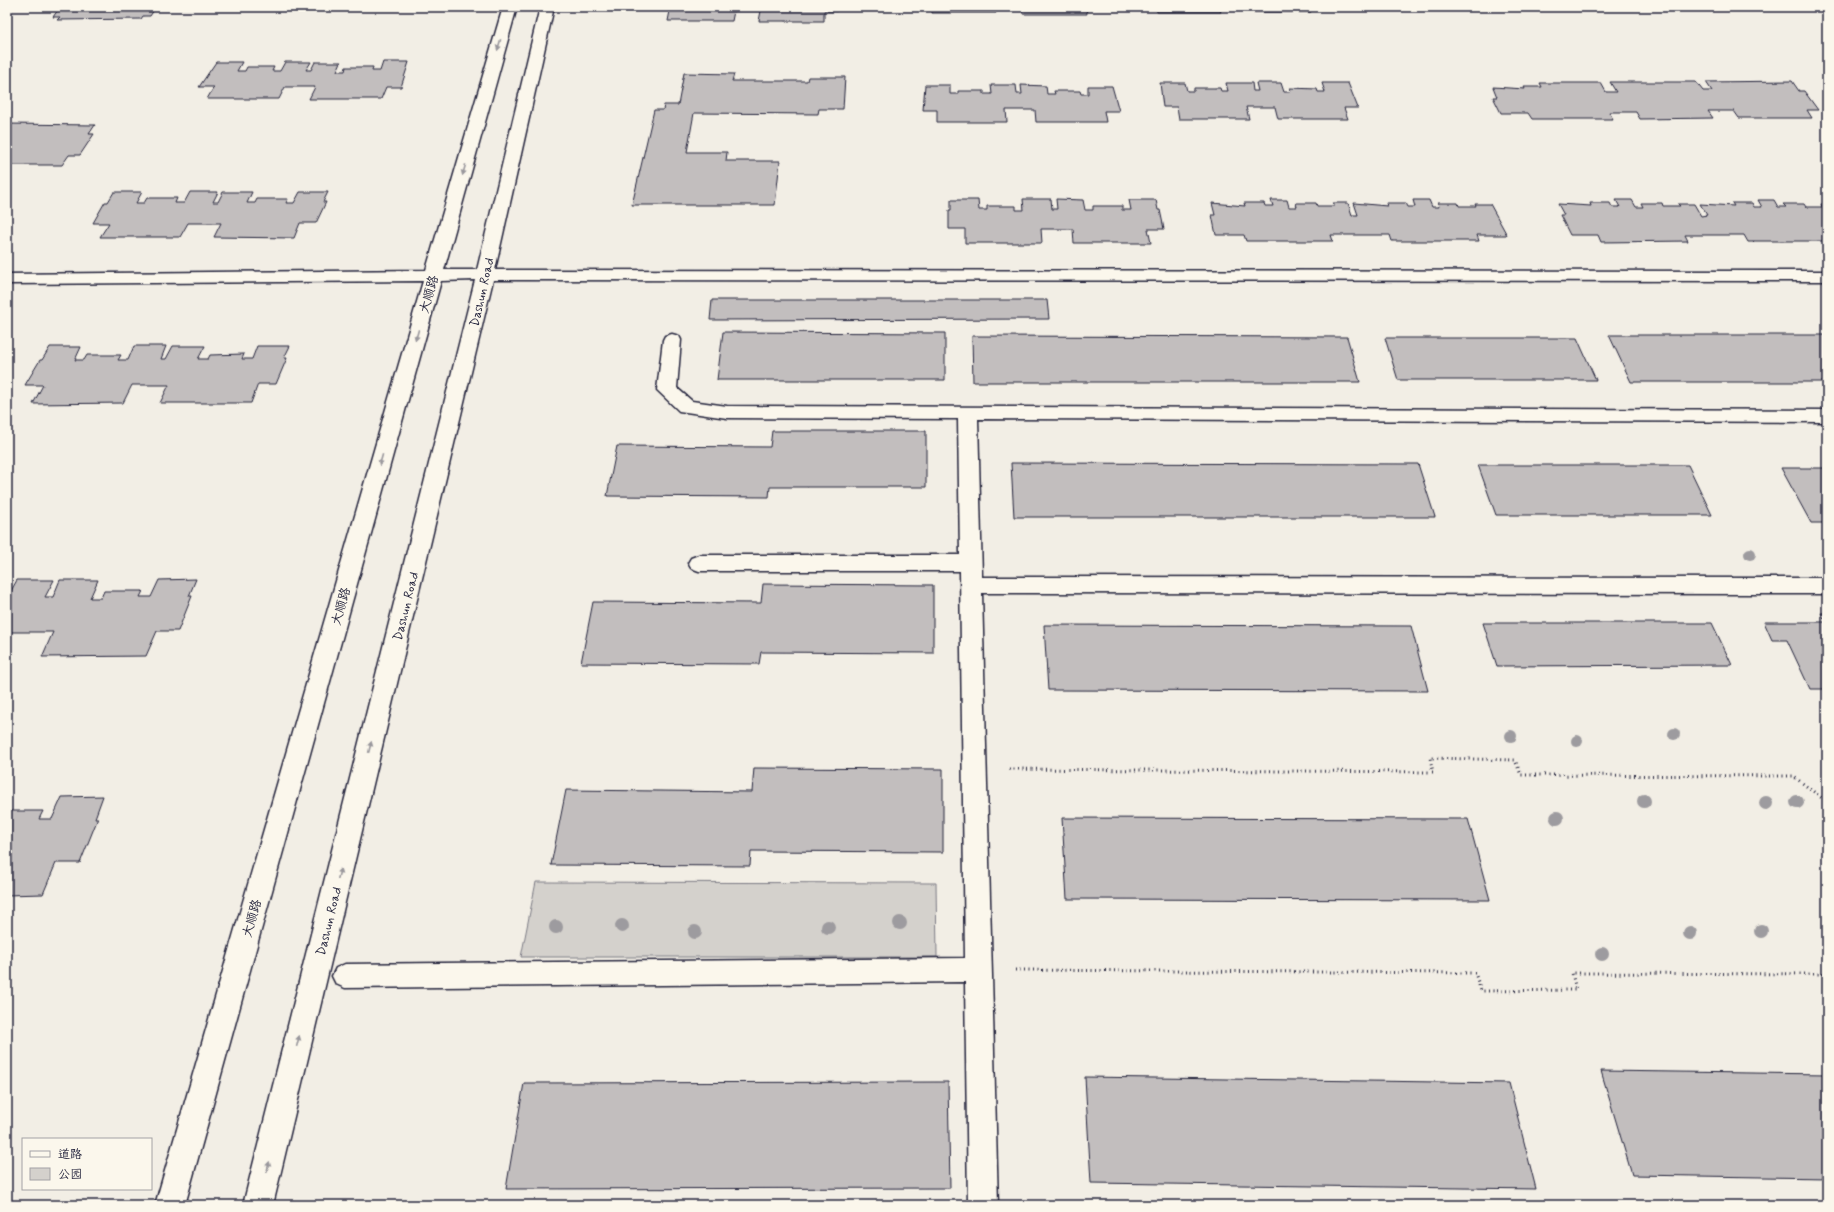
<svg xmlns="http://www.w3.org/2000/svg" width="1834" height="1212" font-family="Mynerve,'LXGW WenKai TC',sans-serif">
  <rect width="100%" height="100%" fill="#f2eee5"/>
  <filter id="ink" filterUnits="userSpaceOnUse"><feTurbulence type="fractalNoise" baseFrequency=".025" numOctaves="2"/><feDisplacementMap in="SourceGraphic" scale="8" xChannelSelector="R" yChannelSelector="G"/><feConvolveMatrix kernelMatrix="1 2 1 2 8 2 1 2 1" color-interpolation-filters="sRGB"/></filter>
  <g filter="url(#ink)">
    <path fill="#d4d1cc" stroke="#7b7a84" d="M536 882 936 883 937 957H521Z"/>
    <path fill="#c2bebe" stroke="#22223b" d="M60 7H156L150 16H143L141 19 57 20 60 17H53Z
      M658 7H838L837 11H824V21H759L761 11H734L732 21H668L670 11H658Z
      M932 7H996V13H932Z
      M1022 7H1086L1087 14H1023Z
      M1156 7H1219L1221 12H1157Z
      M1246 7H1309L1311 12H1247Z
      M216 62H242L237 71H245L247 67H274L272 71H280L285 62H311L306 70H311L315 62H341L337 71H345L346 67H373L372 71H380L383 62H409L401 87H386L381 99H309L315 87H285L279 99H207L214 87H199Z
      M684 73 734 74 732 81H807L808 77H845L843 109H819L818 114 694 113 687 152H727L726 161H780L775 205H632L654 110H663L664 105H678Z
      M1792 81 1799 91H1804L1818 110H1807L1812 118H1739L1734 111H1708L1713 118 1640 119 1636 112H1609L1613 119H1532L1528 113H1501L1493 97H1497L1493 87 1525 89 1524 87H1542L1540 83H1601L1606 92H1616L1610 82H1696L1703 91H1712L1706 82Z
      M1160 83H1185L1187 91H1194V88H1220L1221 91H1228L1226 83H1252L1253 91H1258L1256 83H1281L1284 92H1291L1290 88 1317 89 1318 92H1325L1322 83H1348L1358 108H1344L1348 119H1278L1275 107H1246L1249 119H1179L1177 107H1163Z
      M925 85H950V94H958V91H984V94H992L991 85H1016L1017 94H1022L1021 85 1046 86 1047 94H1055L1054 91H1080L1081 94H1088V86H1112L1119 111H1104L1106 122H1036L1035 110H1006L1007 122H937V110H923Z
      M7 124 95 125 89 134H94L80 155H69L62 165H7Z
      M114 192H142L136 203H144L147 198H177L175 203H184L190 192H218L213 202H218L223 192H252L247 203H255L257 199H288L286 203H294L300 192H328L323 202H326L316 223H300L294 238 214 237 221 223H188L180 237H100L109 223H93L105 202H108Z
      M1023 199H1051L1052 209H1057L1056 199 1083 200 1085 210H1093V206H1122V210H1131L1129 200H1156L1158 210H1160L1164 229H1148L1151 243H1074L1073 229H1041L1042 243H965V229H949V210H951V200H978L979 210H987V206H1016V210H1024Z
      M1271 200H1287L1289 207H1297L1296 203H1316L1317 206H1334L1333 203H1348L1352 215H1358L1354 203 1387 206 1386 203H1406L1408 207H1415L1413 200H1429L1432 207H1439L1438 203H1458L1459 206H1476L1475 204H1490L1507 235H1477L1479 241H1392L1390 235H1331L1333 241H1246L1244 235H1216L1212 215H1215L1212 203 1245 206 1244 203H1264L1265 206H1273Z
      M1616 200H1632L1636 207H1643L1641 203H1662L1663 206H1680L1678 204H1694L1701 216 1707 215 1700 204 1734 206 1732 203H1752L1754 207H1762L1758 200H1774L1778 207H1786L1783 204H1804L1806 207H1822L1821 204H1827V241H1753L1754 242H1748L1744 235H1685L1688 241 1601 242 1598 235H1570L1560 215H1564L1558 204 1591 206 1590 203H1610L1612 207H1620Z
      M712 300H1047L1049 319 710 320Z
      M723 332 945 333V380H717Z
      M1609 335H1827V382H1631Z
      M972 336 1347 337 1360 382H973Z
      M1385 338H1577L1596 380H1398Z
      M134 346H166L161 359H166L173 346H205L198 359H208L210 355 244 354 242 359H252L257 346H290L284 358H287L276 384H258L251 403H160L169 385H132L123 403 33 404 43 385H25L40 360H42L50 347H81L75 360H84L87 355H121L118 360H128Z
      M772 431H926V487H770L769 497 607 496 617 446 770 447Z
      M1011 463 1418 464 1435 517H1014Z
      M1478 465H1688L1712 515H1496Z
      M1781 468H1827V523H1811Z
      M196 579 189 596H192L178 631H157L146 656 42 657 53 632H10L7 638V598L17 580H54L45 597H53L60 580H98L90 598H101L104 591H143L140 597H151L159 580Z
      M763 584 933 585V653L761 652 759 664 581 663 593 602 761 603Z
      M1821 613H1827V689H1810L1787 640H1772L1764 622H1826Z
      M1483 623H1712L1732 665 1497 666Z
      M1044 625 1411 626 1428 691 1048 690Z
      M754 768 943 769V852L751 851 750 866 551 865 566 790 752 792Z
      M103 796 95 818H98L80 863H56L43 894 7 895V811H43L39 819H52L62 797Z
      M1062 818 1468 819 1490 900 1067 899Z
      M1601 1071 1827 1074V1178L1632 1175Z
      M1085 1077 1509 1083 1536 1189 1091 1183Z
      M948 1082 950 1188 506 1189 524 1083Z"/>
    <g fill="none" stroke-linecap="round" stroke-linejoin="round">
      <defs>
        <path id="minor" d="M503 7H517L444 270H477L540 7H554L495 270 1827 271V281L493 280 273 1205H243L475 280 441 281 185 1205H155L423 281 7 284V274L426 270Z
          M672 334 679 336 681 340 677 388 692 401 727 406 1827 410V422L978 419 982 577 1827 578V594L982 593 998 1205H968L965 982 345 988 336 984 332 976 336 968 345 964 965 958 960 571H699L691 568 688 563 691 558 699 555H960L958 419 727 418 679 411 657 390 663 340 665 336Z"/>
      </defs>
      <use href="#minor" stroke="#22223b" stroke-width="3"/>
      <path stroke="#22223b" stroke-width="3" stroke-dasharray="1 3.5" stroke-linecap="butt" d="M1009 769 1433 772 1430 758 1515 760 1521 775 1793 776 1827 802
        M1015 970 1475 973 1481 991 1576 990 1572 973 1827 974"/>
      <use href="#minor" fill="#fbf7ec" fill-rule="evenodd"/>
    </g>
    <g fill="#9d9b9f">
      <circle cx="1750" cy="554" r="6"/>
      <circle cx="1674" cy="734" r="6"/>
      <circle cx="1511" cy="736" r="6"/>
      <circle cx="1577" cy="741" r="6"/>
      <circle cx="1644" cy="801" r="7"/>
      <circle cx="1797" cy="802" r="7"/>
      <circle cx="1766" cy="803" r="7"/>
      <circle cx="1557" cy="818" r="7"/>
      <circle cx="900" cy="923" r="7"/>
      <circle cx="622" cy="926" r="7"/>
      <circle cx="556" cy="927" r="7"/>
      <circle cx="828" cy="927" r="7"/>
      <circle cx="1761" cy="931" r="7"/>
      <circle cx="695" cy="932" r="7"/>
      <circle cx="1690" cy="933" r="7"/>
      <circle cx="1602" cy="954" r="7"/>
    </g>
    <defs><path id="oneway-solid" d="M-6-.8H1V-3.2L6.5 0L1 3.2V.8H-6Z"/></defs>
    <g fill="#99979c">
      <use href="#oneway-solid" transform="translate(499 45) rotate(106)"/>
      <use href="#oneway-solid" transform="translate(464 170) rotate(106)"/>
      <use href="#oneway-solid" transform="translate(417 335) rotate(106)"/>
      <use href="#oneway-solid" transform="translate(381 460) rotate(106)"/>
      <use href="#oneway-solid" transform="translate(370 747) rotate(-76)"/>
      <use href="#oneway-solid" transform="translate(339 874) rotate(-76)"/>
      <use href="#oneway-solid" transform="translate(298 1041) rotate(-76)"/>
      <use href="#oneway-solid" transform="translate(268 1167) rotate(-76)"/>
    </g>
  </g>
  <g text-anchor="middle" stroke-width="4" stroke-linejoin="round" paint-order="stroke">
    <g font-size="13" fill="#22223b" stroke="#fbf7ec">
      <text transform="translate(481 292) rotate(-77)" y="5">Dashun Road</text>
      <text transform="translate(428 294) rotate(-74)" y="5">大顺路</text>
      <text transform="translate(340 606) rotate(-74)" y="5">大顺路</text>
      <text transform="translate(405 606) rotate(-76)" y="5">Dashun Road</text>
      <text transform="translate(251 918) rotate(-74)" y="5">大顺路</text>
      <text transform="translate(328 921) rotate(-76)" y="5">Dashun Road</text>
    </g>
  </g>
  <rect width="1834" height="1212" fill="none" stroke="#fbf7ec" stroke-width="24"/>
  <rect x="12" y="12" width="1810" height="1188" fill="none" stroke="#22223b" stroke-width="1.5" filter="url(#ink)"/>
  <rect x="22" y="1138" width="130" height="52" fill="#fbf7ec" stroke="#a4a2a5"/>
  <rect x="30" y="1151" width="20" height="6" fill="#fbf7ec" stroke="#a4a2a5"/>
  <text x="58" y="1158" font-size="12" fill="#22223b">道路</text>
  <rect x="30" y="1168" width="20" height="12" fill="#d4d1cc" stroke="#a4a2a5"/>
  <text x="58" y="1178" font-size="12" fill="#22223b">公园</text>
</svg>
